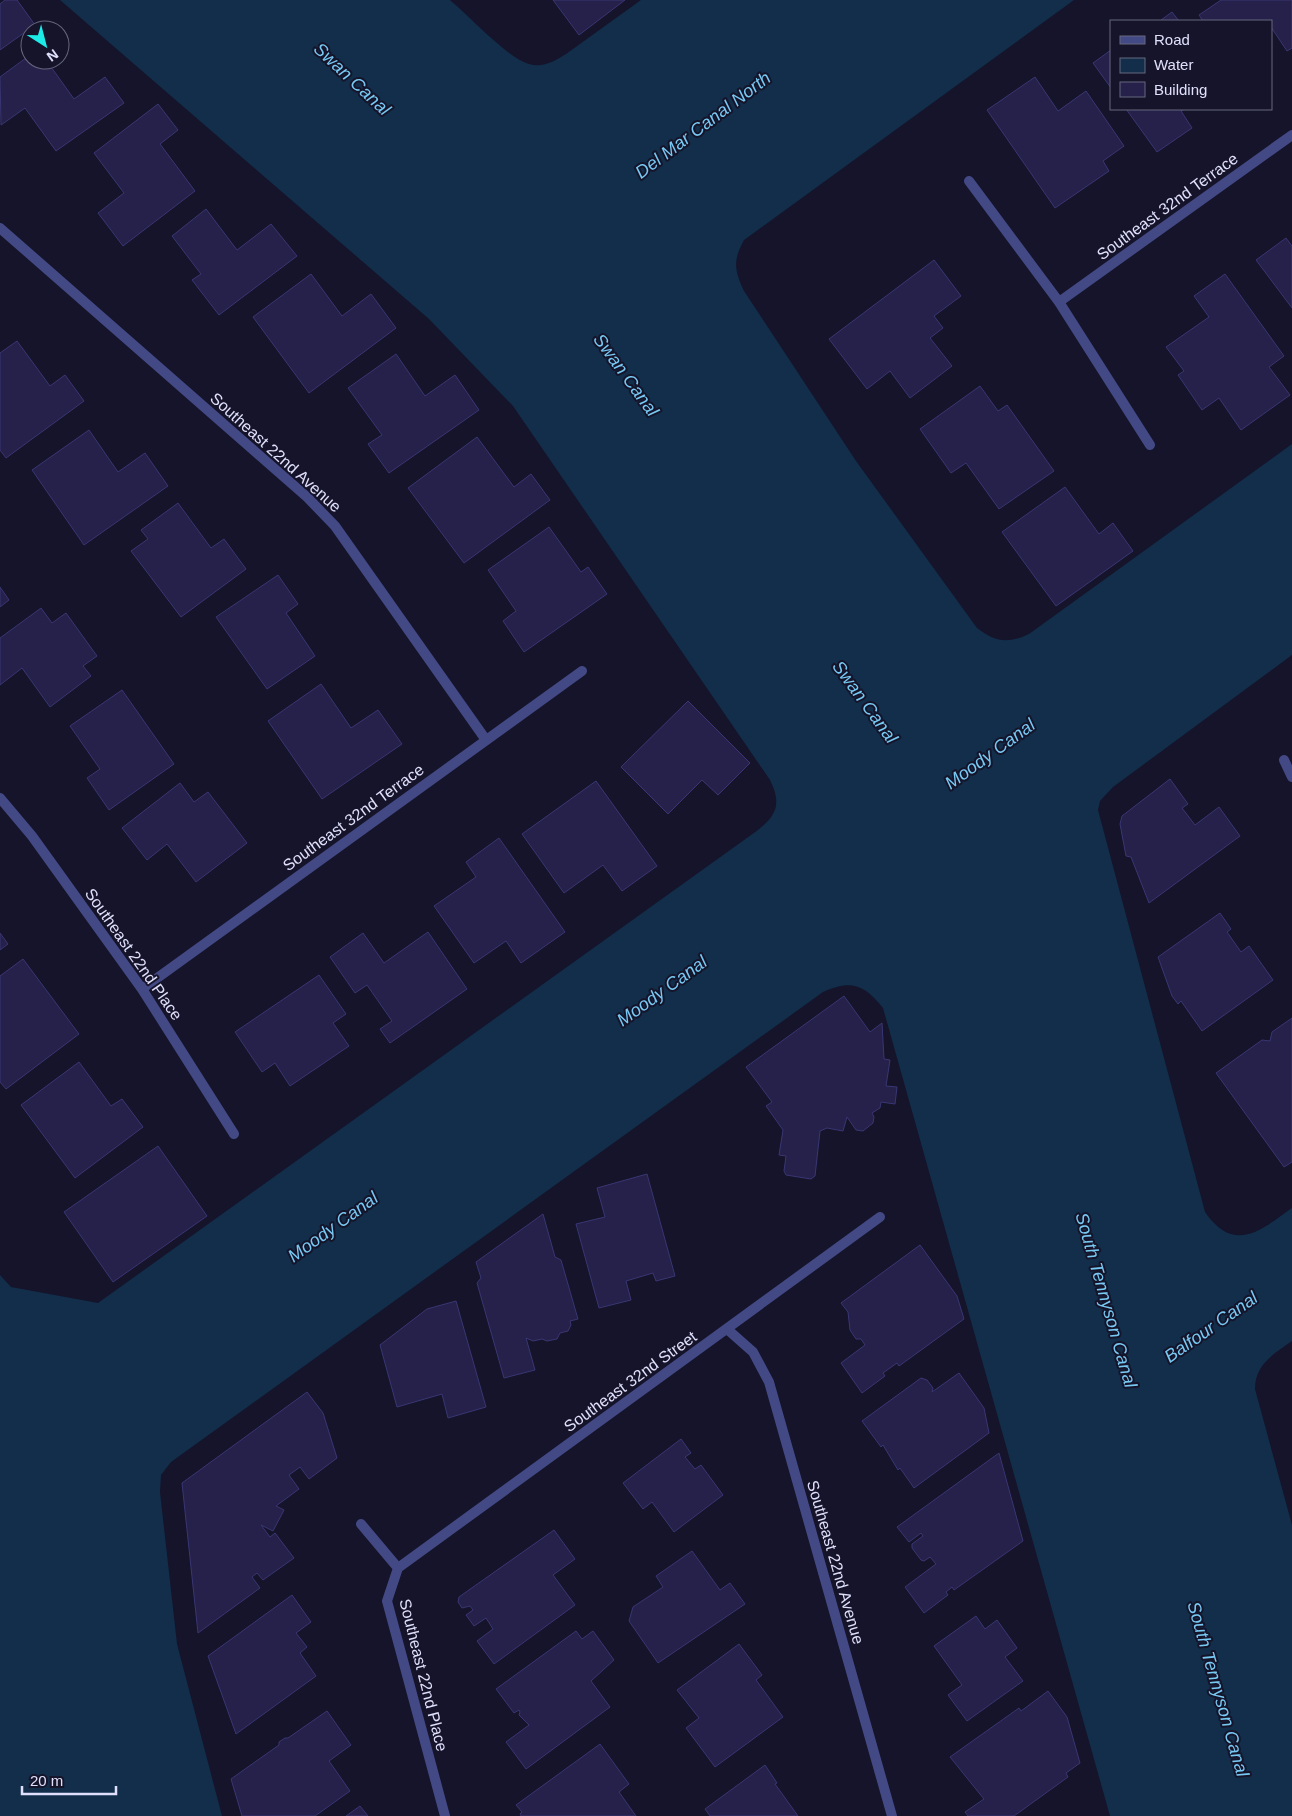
<svg xmlns="http://www.w3.org/2000/svg" width="1292" height="1816" font-family="Arial,sans-serif">
  <rect width="100%" height="100%" fill="#15142a"/>
  <path fill="#122e4a" d="M60 0H450C469 16 508 58 529 64 543 68 555 61 566 54L641 0H1074L744 240C733 260 734 270 744 291L856 461 977 628C995 642 1008 644 1029 634L1292 444V655L1113 787 1100 801 1098 810 1205 1212C1234 1254 1260 1231 1292 1208V1341C1274 1354 1255 1364 1255 1389L1292 1525V1816H1110L883 1008C865 985 851 979 823 992L171 1462 161 1475 160 1492 177 1644 222 1816H0V1275L11 1287 98 1303 758 830C778 814 781 803 770 780L513 406 429 319Z"/>
  <path fill="#25214a" stroke="#3a3673" d="M5 0H17L35 25 0 50V4Z
    M553 0H625L579 35Z
    M1221 0H1292V48L1287 51 1271 27V21H1203L1199 15Z
    M1172 12 1179 21H1162L1161 20Z
    M1111 50V88L1093 63Z
    M30 55V60H46L74 99 105 77 124 103 56 151 25 108 1 125 0 77Z
    M1035 77 1058 111 1086 91 1124 146 1103 161 1109 171 1055 208 987 110Z
    M158 104 178 130 160 144 195 191 123 246 98 213 124 193 94 153Z
    M1126 109H1185L1181 111 1192 128 1157 152Z
    M206 209 237 250 271 224 297 256 219 315 192 280 201 274 172 236Z
    M1286 238 1292 246V308L1256 260Z
    M934 260 961 296 934 316 943 328 930 338 952 366 910 398 890 371 867 389 829 339Z
    M311 274 342 316 371 294 396 328 309 393 253 317Z
    M1225 274 1284 356 1269 367 1290 395 1241 430 1219 398 1202 410 1178 375 1184 371 1166 347 1209 317 1194 296Z
    M17 341 50 386 65 375 84 401 6 458 0 450V353Z
    M396 354 425 396 455 375 479 410 389 473 368 444 382 435 348 388Z
    M980 386 998 411 1007 405 1054 471 999 509 966 463 951 473 920 429Z
    M89 430 118 472 145 453 168 486 84 545 32 470Z
    M477 437 514 487 531 474 550 500 464 563 408 488Z
    M1065 487 1099 534 1113 523 1133 551 1056 606 1002 532Z
    M178 503 211 548 224 539 246 569 181 617 131 551 148 539 141 530Z
    M549 527 581 572 588 567 607 594 524 652 503 621 516 611 488 570Z
    M278 575 298 604 286 613 315 656 267 689 216 617Z
    M0 587 9 600 0 607Z
    M41 608 52 623 66 613 97 656 83 666 91 676 50 707 22 668 0 685V638Z
    M321 684 351 728 378 710 402 744 322 799 268 721Z
    M122 690 174 764 109 810 87 778 100 769 70 726Z
    M688 701 750 763 718 795 702 780 668 814 621 767Z
    M1170 779 1188 804 1182 808 1195 825 1219 807 1240 836 1149 903 1131 857 1126 856 1120 824 1122 816Z
    M596 781 657 866 622 891 603 865 564 893 522 834Z
    M180 783 194 802 208 792 247 843 196 882 167 844 147 860 122 828Z
    M499 838 565 932 521 963 506 941 474 963 434 906 476 877 466 862Z
    M1220 913 1231 929 1227 932 1241 952 1249 946 1273 980 1202 1031 1181 1001 1178 1004 1172 996 1158 957Z
    M428 932 467 989 390 1043 380 1029 392 1021 367 985 355 993 330 957 363 933 384 963Z
    M0 933 8 944 0 950Z
    M23 959 79 1034 6 1089 0 1082V976Z
    M319 975 346 1014 333 1023 349 1046 290 1086 275 1063 262 1072 235 1032Z
    M844 996 870 1032 882 1023 884 1059 890 1060 886 1086 897 1087 895 1104 881 1102 880 1108 872 1113 874 1117 873 1123 863 1131 856 1130 847 1117 843 1131 827 1128 820 1131 815 1176 811 1179 786 1175 784 1171 786 1156 779 1155 783 1130 766 1106 772 1102 746 1067Z
    M1292 1018V1162L1284 1167 1216 1073 1262 1040 1270 1041 1272 1032Z
    M79 1062 111 1106 122 1099 143 1127 75 1178 21 1105Z
    M158 1146 207 1216 113 1282 64 1212Z
    M647 1174 675 1276 656 1281 653 1273 626 1281 631 1300 599 1308 576 1224 605 1217 597 1188Z
    M543 1214 555 1257 561 1260 578 1319 570 1321 571 1325 568 1331 560 1333 557 1339 547 1341 542 1339 533 1341 526 1338 535 1370 504 1378 477 1283 481 1278 476 1262Z
    M920 1245 957 1296 964 1319 899 1366 897 1363 883 1373 885 1376 862 1393 841 1363 865 1345 861 1339H856L850 1330 848 1312 841 1303Z
    M456 1301 486 1407 448 1418 442 1394 397 1407 380 1345 427 1309Z
    M959 1373 984 1408 989 1433 914 1488 900 1468 898 1470 883 1445 881 1447 862 1421 921 1378 927 1380 933 1388 932 1392Z
    M307 1392 323 1413 337 1458 309 1479 300 1467 289 1475 299 1489 276 1506 284 1510 273 1531 261 1525 270 1537 275 1533 294 1558 263 1580 257 1573 252 1577 260 1588 198 1633 182 1483Z
    M681 1439 691 1453 685 1457 695 1469 701 1465 723 1495 674 1532 652 1502 643 1509 623 1483Z
    M999 1453 1023 1541 954 1590 952 1587 946 1592 948 1595 924 1613 905 1587 936 1564 930 1557 924 1561 921 1560 912 1548V1544L923 1536 921 1533 909 1542 897 1527Z
    M554 1530 575 1559 553 1575 575 1605 494 1664 477 1641 493 1629 486 1618 474 1626 466 1615 473 1610 470 1606 462 1608 458 1602 459 1597Z
    M692 1551 720 1590 730 1583 745 1604 658 1663 629 1621 633 1607 663 1587 656 1576Z
    M292 1595 311 1622 296 1633 307 1647 300 1653 316 1676 236 1734 208 1656Z
    M976 1616 985 1629 997 1620 1017 1648 1005 1657 1023 1681 967 1721 948 1695 962 1685 934 1646Z
    M576 1631 582 1639 593 1631 614 1660 591 1681 610 1707 526 1769 506 1742 529 1725 519 1715 520 1712 519 1710 514 1713 496 1689Z
    M739 1644 762 1675 756 1680 783 1717 715 1767 686 1728 699 1718 677 1690Z
    M1048 1691 1067 1717 1080 1763 1066 1773 1068 1777 1014 1816H968L965 1812 984 1799 950 1757 1019 1708 1021 1711Z
    M327 1711 351 1745 329 1761 350 1791 315 1816H242L231 1779 279 1745V1742L285 1738H288Z
    M600 1744 629 1784 619 1792 636 1816H521L520 1814 522 1812 516 1805Z
    M765 1765 777 1783 775 1784 798 1816H710L705 1809Z
    M360 1806 368 1816H346Z"/>
  <g fill="none" stroke-linecap="round" stroke-linejoin="round">
    <path stroke="#434985" stroke-width="10" d="M969 181 1059 302 1292 135
      M0 228 307 497 335 526 486 740
      M1059 302 1150 445
      M1284 760 1292 777
      M0 798 32 836 142 989 234 1134
      M142 989 582 671
      M727 1329 753 1352 769 1382 892 1816
      M361 1524 398 1568
      M398 1568 880 1217
      M398 1568 387 1601 445 1816"/>
  </g>
  <g text-anchor="middle" stroke-width="4" stroke-linejoin="round" paint-order="stroke">
    <g font-size="16" fill="#e0e0fc" stroke="#15142a">
      <text transform="translate(1167 206) rotate(-36)" y="6">Southeast 32nd Terrace</text>
      <text transform="translate(276 452) rotate(42)" y="6">Southeast 22nd Avenue</text>
      <text transform="translate(353 817) rotate(-36)" y="6">Southeast 32nd Terrace</text>
      <text transform="translate(134 954) rotate(55)" y="6">Southeast 22nd Place</text>
      <text transform="translate(630 1381) rotate(-36)" y="6">Southeast 32nd Street</text>
      <text transform="translate(836 1562) rotate(74)" y="6">Southeast 22nd Avenue</text>
      <text transform="translate(424 1675) rotate(76)" y="6">Southeast 22nd Place</text>
    </g>
    <g font-size="18" font-style="italic" fill="#77c9f3" stroke="#15142a">
      <text transform="translate(352 79) rotate(43)" y="6">Swan Canal</text>
      <text transform="translate(703 125) rotate(-37)" y="6">Del Mar Canal North</text>
      <text transform="translate(626 375) rotate(54)" y="6">Swan Canal</text>
      <text transform="translate(865 702) rotate(54)" y="6">Swan Canal</text>
      <text transform="translate(990 754) rotate(-36)" y="6">Moody Canal</text>
      <text transform="translate(662 991) rotate(-36)" y="6">Moody Canal</text>
      <text transform="translate(333 1227) rotate(-36)" y="6">Moody Canal</text>
      <text transform="translate(1106 1300) rotate(74)" y="6">South Tennyson Canal</text>
      <text transform="translate(1211 1327) rotate(-35)" y="6">Balfour Canal</text>
      <text transform="translate(1218 1689) rotate(74)" y="6">South Tennyson Canal</text>
    </g>
  </g>
  <rect x="1110" y="20" width="162" height="90" fill="#15142a" stroke="#66667e"/>
  <rect x="1120" y="36" width="25" height="8" fill="#434985" stroke="#66667e"/>
  <text x="1154" y="45" font-size="15" fill="#e0e0fc">Road</text>
  <rect x="1120" y="58" width="25" height="15" fill="#122e4a" stroke="#66667e"/>
  <text x="1154" y="70" font-size="15" fill="#e0e0fc">Water</text>
  <rect x="1120" y="82" width="25" height="15" fill="#25214a" stroke="#66667e"/>
  <text x="1154" y="95" font-size="15" fill="#e0e0fc">Building</text>
  <g transform="translate(45 45) rotate(144)"><circle r="24" fill="#15142a" stroke="#66667e"/>
  <path d="M0-4L9 19L0 12L-9 19Z" fill="#1debe7"/>
  <text y="-8" font-size="14" font-weight="bold" text-anchor="middle" fill="#e0e0fc">N</text>
  </g>
  <path d="M22 1786v8h94v-8" fill="none" stroke="#e0e0fc" stroke-width="2.5"/>
  <text x="30" y="1786" font-size="15" fill="#e0e0fc" stroke="#15142a" stroke-width="4" paint-order="stroke">20 m</text>
</svg>
